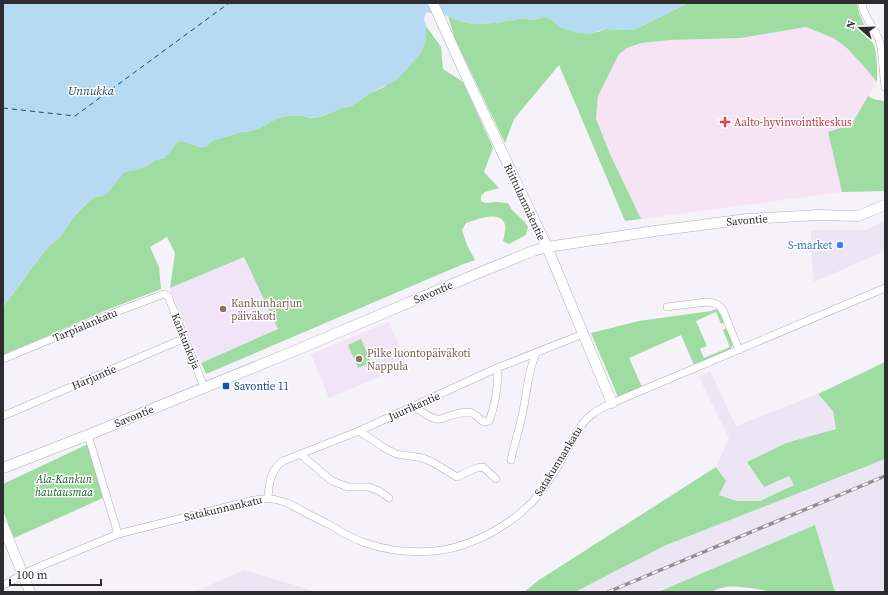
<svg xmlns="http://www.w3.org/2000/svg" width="888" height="595" font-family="'Source Serif 4',serif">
  <rect width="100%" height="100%" fill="#f5f2f9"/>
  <path fill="#ece6f4" d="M885 221V251L814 282 811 252V230H865Z
    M710 371 736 426 818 394 833 411 836 429 786 443 789 476 794 484 760 501H737L719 495 726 481 716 467 729 438 699 377Z
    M885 459V592H835L815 525 658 592H575L664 546Z
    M244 570 317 592H194Z"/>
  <path fill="#f2e4f7" d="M244 257 278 329 201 363 170 288Z
    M389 322 407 365 329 398 311 354Z"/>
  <path fill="#f6e3f3" d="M806 27 833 38 847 48 860 62 877 82 852 124 828 132 842 192 641 219 610 154 596 119 598 96 619 54 627 48 641 43 670 40 742 38Z"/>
  <path fill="#9fdca2" d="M688 3H857C859 17 865 26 871 38 878 52 877 67 877 82L860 62 847 48 833 38 806 27 741 38 670 40 641 43 627 48 619 54 598 96 596 119 610 154 641 219 625 221 559 65 514 119 505 143 455 39 448 16 459 21 473 24 495 23 523 18 533 20 540 18H548L553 20 558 26 579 33 598 32 606 29 626 30 636 29Z
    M426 26 441 47 443 69 463 82 493 148 484 172 499 188 485 192 481 196V201L485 203 497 202 508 203 512 210 525 222 528 227 526 235 509 244 503 241C504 237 506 229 505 225 501 209 476 220 466 223L462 230 467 245 475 260 461 265 206 374 201 363 278 329 244 257 170 288 175 253 167 237 150 247 159 267 161 289 109 309 3 355V307L44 252 51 244 60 237 76 214 85 205 94 197 105 195 124 172 145 167 156 160 164 158 177 142 181 141 201 147 207 146 212 141 218 139 241 132 251 131 260 128 277 118 289 116H303L311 118 320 117 342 108 351 106 370 93 384 87 426 40Z
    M868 96C873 100 879 100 885 101V191L842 192 828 132 852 124Z
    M716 309 720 312 724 323 721 324 716 312 696 321 707 346 700 349 704 358 730 347 723 330 726 328C729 334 735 343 731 349L694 365 681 335 629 358 642 387 618 397 591 333 639 321 711 311Z
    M361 339 371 362 358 368 348 345Z
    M885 362V459L664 546 575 592H524L539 580 716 467 726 481 719 495 737 501H760L794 485 789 476 764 487 747 462 786 443 836 429 833 411 818 394Z
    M88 444 103 498 14 538 3 511V484Z
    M815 525 835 592C816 592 797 593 778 592 756 591 732 580 711 592H658Z"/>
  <path fill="#b5daf1" d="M3 3H688L636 29 626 30 606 29 589 34 579 33 567 30 558 26 553 20 548 18H540L533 20 523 18 495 23 473 24 459 21 448 16 426 12 424 19 426 26V40L422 51 416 59 398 79 370 93 351 106 342 108 320 117 311 118 303 116H289L277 118 260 128 251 131 241 132 218 139 212 141 207 146 201 147 180 141 177 142 168 155 164 158 156 160 145 167 138 170 124 172 108 193 105 195 94 197 85 205 76 214 60 237 51 244 44 252 3 307Z"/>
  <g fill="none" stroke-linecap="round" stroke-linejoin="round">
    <path stroke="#1b475f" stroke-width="1" stroke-dasharray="5 4" stroke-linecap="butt" d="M3 108 75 116 229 3"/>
    <defs>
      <path id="street" d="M862 3C862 15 877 31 880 43 883 57 883 73 885 87
        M667 307 706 302C715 302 721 305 724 313L739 350
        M3 359 116 312 164 294 168 296 204 387
        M412 406C421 410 428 418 437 419 441 420 445 417 449 416 456 414 468 410 474 414 478 417 480 420 484 422L489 421C495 406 499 384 497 368
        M3 416 185 338
        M359 431 383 447 396 454 423 458 434 463 457 477 476 468 483 467 496 479
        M88 435 118 534
        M300 454 332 481 348 487H369L379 491 389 498
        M511 460C514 444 520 428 523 411 527 392 528 371 536 353
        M268 498C269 484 270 470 283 461L359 431 497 368 583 334
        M3 585 8 583 23 574 48 563 118 534 254 500C267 498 274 498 287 503 301 510 315 518 330 525 341 532 352 538 365 543 389 551 418 554 443 550 476 544 511 525 534 500 553 479 566 450 581 426 589 414 600 409 612 403L885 288"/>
      <path id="secondary" d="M433 3 468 80 547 247 612 403
        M3 468 88 435 299 349 481 272 533 251 547 247 655 231 747 219 818 215 858 216 885 205
        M3 526 30 592"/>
    </defs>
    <use href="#street" stroke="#b0adb4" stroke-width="8"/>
    <use href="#secondary" stroke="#b0adb4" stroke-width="11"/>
    <use href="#street" stroke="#fff" stroke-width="7"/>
    <use href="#secondary" stroke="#fff" stroke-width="10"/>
    <defs>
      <path id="rail" d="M608 592 885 476"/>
    </defs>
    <use href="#rail" stroke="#918f93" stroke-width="3.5"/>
    <use href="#rail" stroke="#fff" stroke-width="2" stroke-dasharray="6" stroke-linecap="butt"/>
  </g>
  <path fill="#e0444e" stroke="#fff" stroke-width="1.5" d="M723 116h4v4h4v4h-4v4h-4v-4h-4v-4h4z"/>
  <circle fill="#3f7fe0" stroke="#fff" stroke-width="1.5" cx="840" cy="245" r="4"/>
  <g fill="#8d6e63" stroke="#fff" stroke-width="1.5">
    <circle cx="223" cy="309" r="4"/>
    <circle cx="359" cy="359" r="4"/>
  </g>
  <rect fill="#1a4fb4" stroke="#fff" stroke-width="1.5" x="222" y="382" width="8" height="8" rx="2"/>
  <g text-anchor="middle" stroke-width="3" stroke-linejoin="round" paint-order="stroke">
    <g font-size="11" fill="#be3a42" stroke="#fff" text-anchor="start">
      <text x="734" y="126">Aalto-hyvinvointikeskus</text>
    </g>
    <g font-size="11" fill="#2d2c2e" stroke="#fff">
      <text transform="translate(525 202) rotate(65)" y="4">Riittulanmäentie</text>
      <text transform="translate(747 220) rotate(-5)" y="4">Savontie</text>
      <text transform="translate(433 292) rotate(-23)" y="4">Savontie</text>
      <text transform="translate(85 325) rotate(-23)" y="4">Tarpialankatu</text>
      <text transform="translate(186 341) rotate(68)" y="4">Kankunkuja</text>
      <text transform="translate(94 377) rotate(-23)" y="4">Harjuntie</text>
      <text transform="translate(414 406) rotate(-24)" y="4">Juurikantie</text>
      <text transform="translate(134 416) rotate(-22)" y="4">Savontie</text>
      <text transform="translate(558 461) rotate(-58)" y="4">Satakunnankatu</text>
      <text transform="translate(223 508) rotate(-13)" y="4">Satakunnankatu</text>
    </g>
    <g font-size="11" fill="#366cbe" stroke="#fff" text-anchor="end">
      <text x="832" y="249">S-market</text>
    </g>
    <g font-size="11" fill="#785e54" stroke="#fff" text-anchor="start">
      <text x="231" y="307">Kankunharjun<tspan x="231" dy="13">päiväkoti</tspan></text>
      <text x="367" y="357">Pilke luontopäiväkoti<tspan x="367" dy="13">Nappula</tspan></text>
    </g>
    <g font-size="11" fill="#164399" stroke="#fff" text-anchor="start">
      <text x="234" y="390">Savontie 11</text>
    </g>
    <g font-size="11" font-style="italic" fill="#0c611e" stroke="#fff">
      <text x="64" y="483">Ala-Kankun<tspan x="64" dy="13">hautausmaa</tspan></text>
    </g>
    <g font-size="12" font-style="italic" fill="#1b475f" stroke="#fff">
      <text x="91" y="95">Unnukka</text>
    </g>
  </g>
  <rect width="888" height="595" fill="none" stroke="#2d2c2e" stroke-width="8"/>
  <g transform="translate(860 28) rotate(290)" stroke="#ffffff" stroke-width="3" paint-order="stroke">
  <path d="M0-3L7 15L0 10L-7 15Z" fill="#2d2c2e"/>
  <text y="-6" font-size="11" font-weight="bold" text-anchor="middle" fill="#2d2c2e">N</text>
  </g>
  <path d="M10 579v6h91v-6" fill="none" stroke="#2d2c2e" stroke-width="2"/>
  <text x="16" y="579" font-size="12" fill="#2d2c2e" stroke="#ffffff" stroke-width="3" paint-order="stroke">100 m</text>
</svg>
